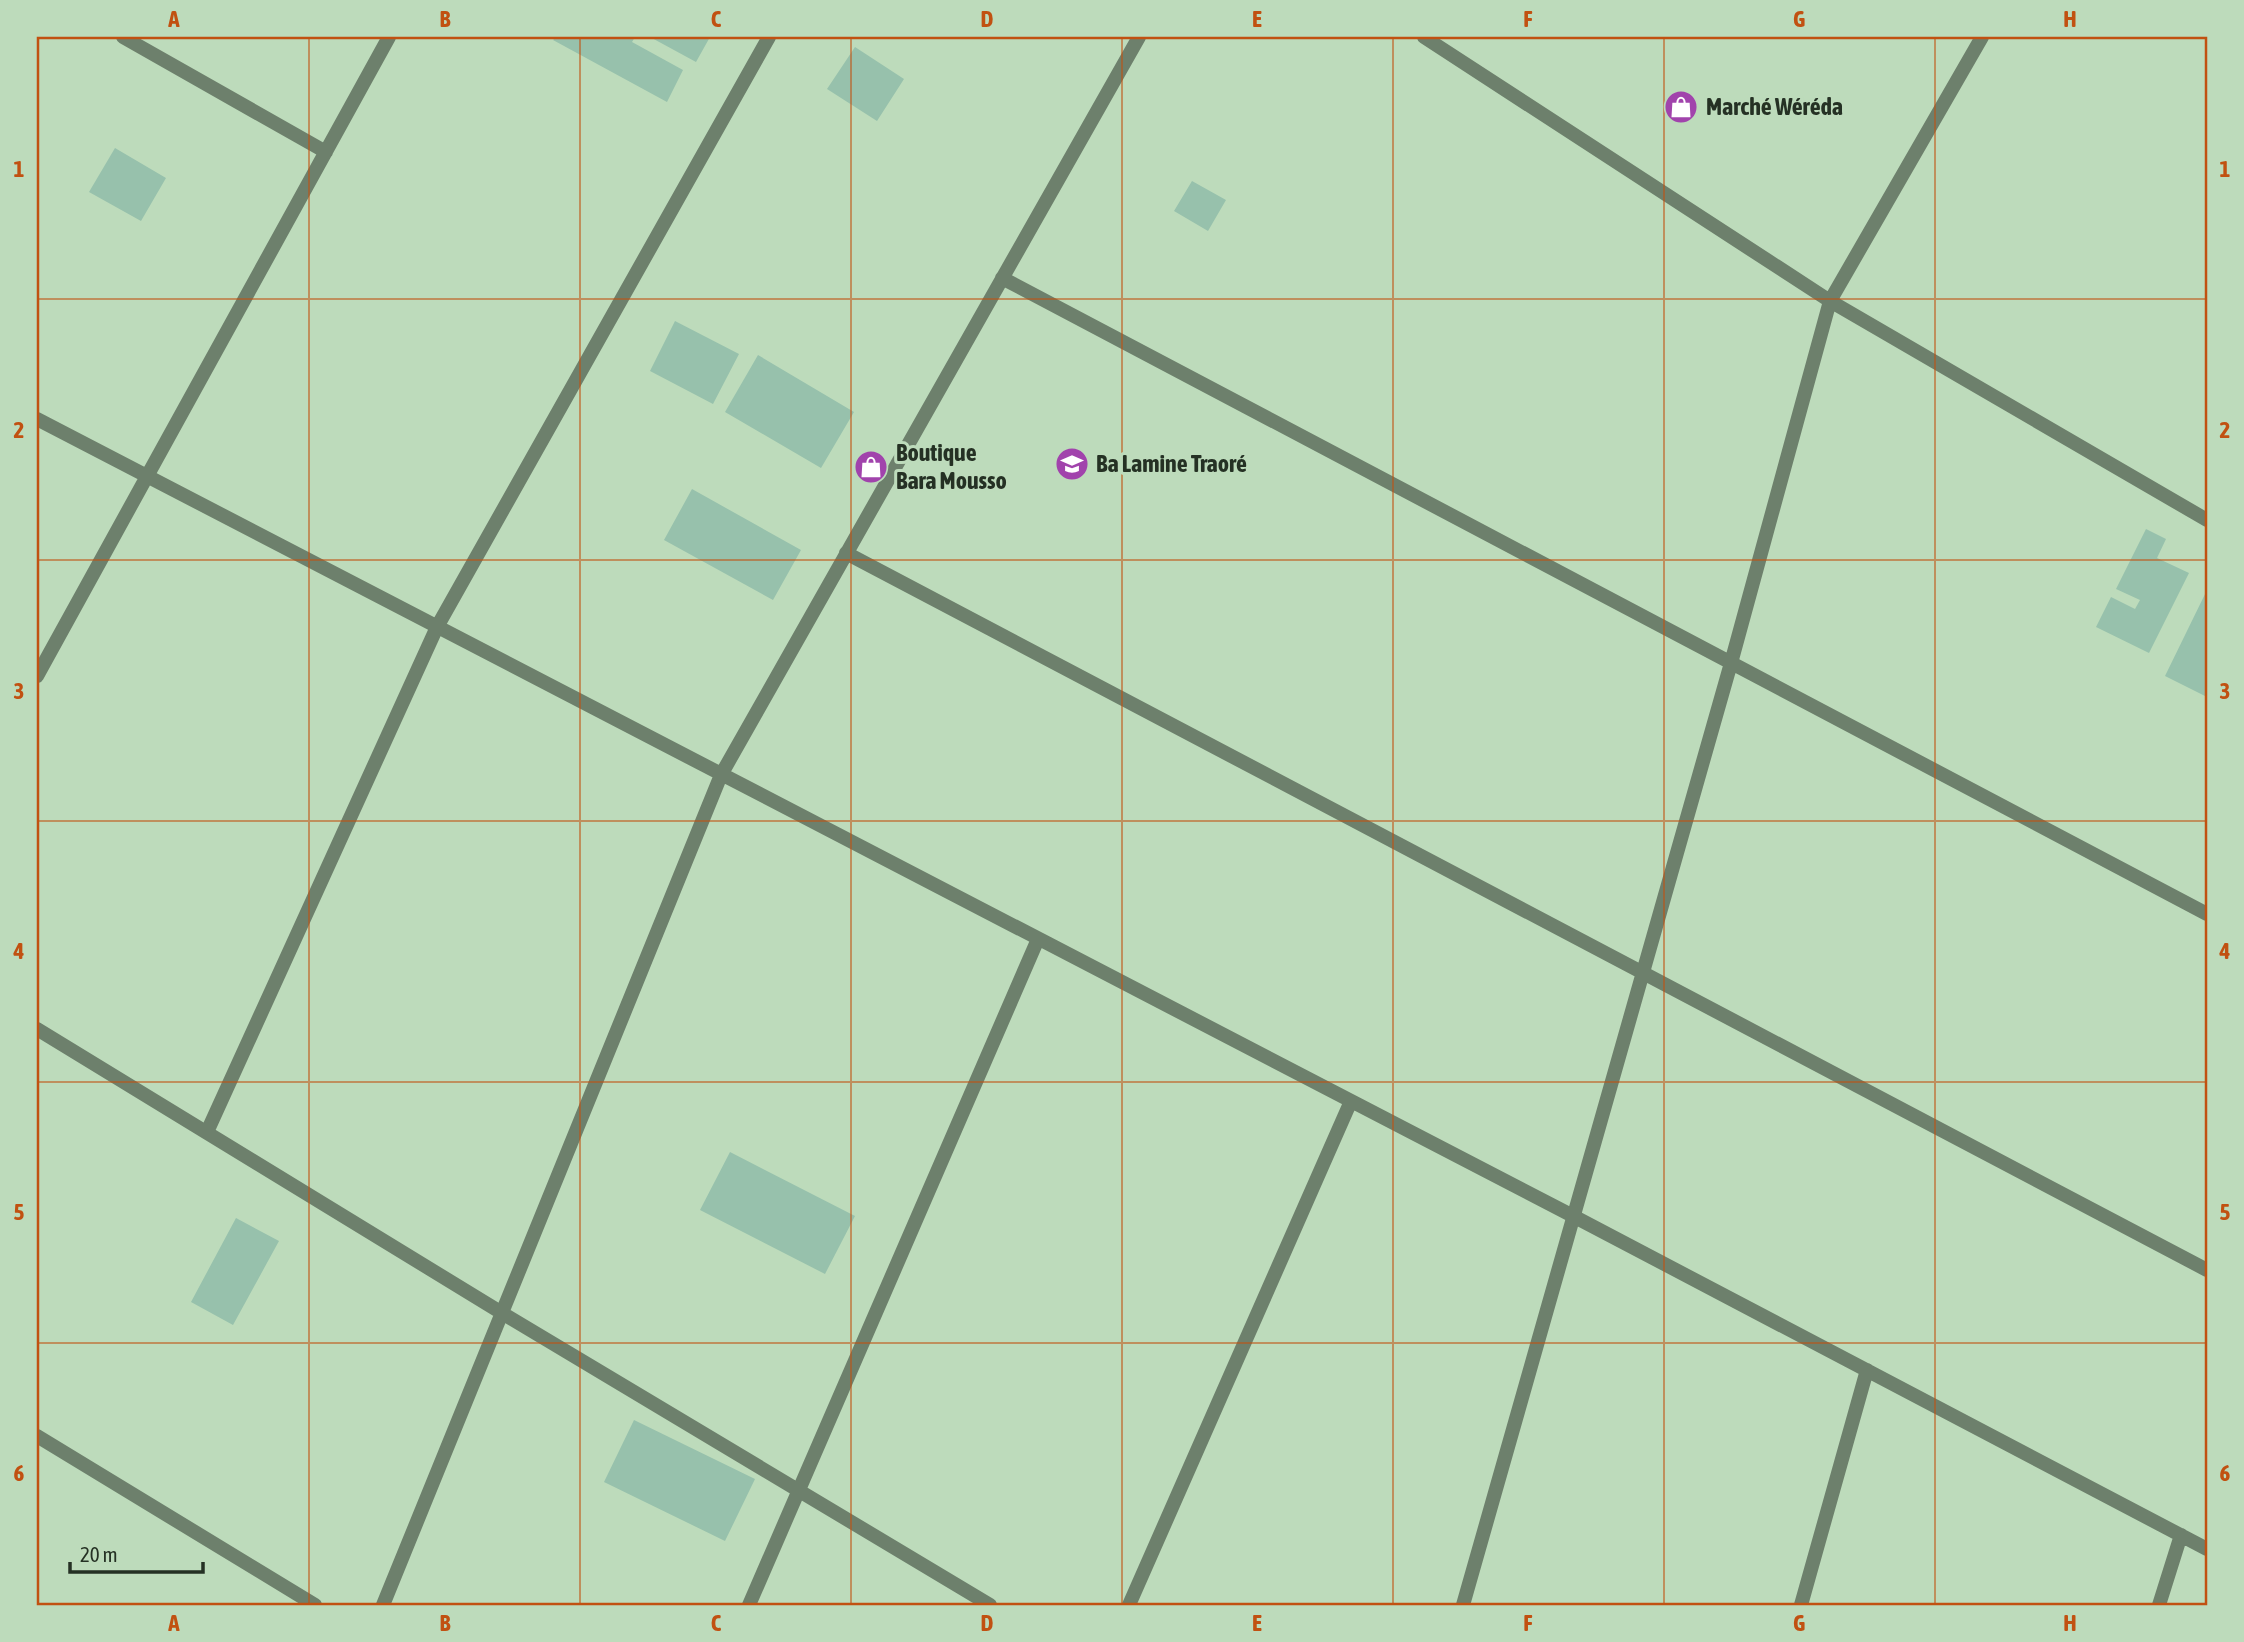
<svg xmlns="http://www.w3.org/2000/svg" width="2244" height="1642" font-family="'Asap Condensed',sans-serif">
  <rect width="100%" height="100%" fill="#bddbbb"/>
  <path fill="#97c1ac" d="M556 37H635L632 42 683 70 667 102 553 40Z
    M650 37H710L696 62Z
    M855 47 904 79 877 121 827 89Z
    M115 148 166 178 141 221 89 192Z
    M1192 181 1226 200 1208 231 1174 211Z
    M675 321 739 354 713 404 650 371Z
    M758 355 854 412 821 468 725 412Z
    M692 489 801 550 773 600 664 540Z
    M2146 529 2166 539 2157 558 2189 573 2149 653 2096 627 2111 597 2135 609 2140 600 2116 589Z
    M2207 590V697L2165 676Z
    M730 1152 855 1216 825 1274 700 1210Z
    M236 1218 279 1241 233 1325 191 1302Z
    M634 1420 755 1479 725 1541 604 1482Z"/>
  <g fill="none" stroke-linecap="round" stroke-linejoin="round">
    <path stroke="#6d806c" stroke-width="14" d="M123 37 326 152
      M1424 37 1830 301 2207 520
      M1002 278 2207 914
      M37 419 1573 1216 2207 1549
      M846 553 2207 1270
      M37 676 389 37
      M37 1029 502 1313 990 1605
      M207 1132 437 627 769 37
      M37 1436 315 1605
      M383 1605 721 775 1139 37
      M749 1605 1038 939
      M1129 1605 1351 1101
      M1463 1605 1731 663 1830 301 1982 37
      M1801 1605 1867 1370
      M2159 1605 2181 1535"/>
  </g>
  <path fill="none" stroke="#c15111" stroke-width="2" stroke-opacity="0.55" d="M309 37V1605M580 37V1605M851 37V1605M1122 37V1605M1393 37V1605M1664 37V1605M1935 37V1605M37 299H2207M37 560H2207M37 821H2207M37 1082H2207M37 1343H2207"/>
  <defs>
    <symbol id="shop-disc" viewBox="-11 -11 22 22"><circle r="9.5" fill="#a143ac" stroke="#bddbbb"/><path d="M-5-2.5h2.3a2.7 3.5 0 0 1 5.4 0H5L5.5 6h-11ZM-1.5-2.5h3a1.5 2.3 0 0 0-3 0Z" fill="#fff"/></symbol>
    <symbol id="school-disc" viewBox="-11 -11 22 22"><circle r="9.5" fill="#a143ac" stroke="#bddbbb"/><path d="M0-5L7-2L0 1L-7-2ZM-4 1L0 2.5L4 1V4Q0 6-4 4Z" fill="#fff"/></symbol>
  </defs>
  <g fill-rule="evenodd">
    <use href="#shop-disc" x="1662" y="88" width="38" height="38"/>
    <use href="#school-disc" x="1053" y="445" width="38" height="38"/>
    <use href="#shop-disc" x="852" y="448" width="38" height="38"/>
  </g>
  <g text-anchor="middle" stroke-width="6" stroke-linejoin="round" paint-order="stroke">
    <g font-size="24" font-weight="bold" fill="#253124" stroke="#bddbbb" text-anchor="start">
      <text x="1706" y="115">Marché Wéréda</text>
      <text x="896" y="461">Boutique<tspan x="896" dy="28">Bara Mousso</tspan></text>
      <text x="1096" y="472">Ba Lamine Traoré</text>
    </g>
  </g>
  <rect width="2244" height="1642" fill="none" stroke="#bddbbb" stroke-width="77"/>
  <path d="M70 1562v10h133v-10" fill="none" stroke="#253124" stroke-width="3.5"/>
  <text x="80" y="1562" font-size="21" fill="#253124" stroke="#bddbbb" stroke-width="5" paint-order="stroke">20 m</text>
  <rect x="38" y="38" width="2168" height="1566" fill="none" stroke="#c15111" stroke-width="2.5"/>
  <g font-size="23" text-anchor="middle" font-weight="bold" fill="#c15111">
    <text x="174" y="27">A</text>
    <text x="445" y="27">B</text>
    <text x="716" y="27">C</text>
    <text x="987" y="27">D</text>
    <text x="1257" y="27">E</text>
    <text x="1528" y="27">F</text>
    <text x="1799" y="27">G</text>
    <text x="2070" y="27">H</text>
    <text x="19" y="177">1</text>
    <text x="2225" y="177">1</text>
    <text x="19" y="438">2</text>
    <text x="2225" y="438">2</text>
    <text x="19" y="699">3</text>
    <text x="2225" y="699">3</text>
    <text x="19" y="959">4</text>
    <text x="2225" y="959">4</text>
    <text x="19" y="1220">5</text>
    <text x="2225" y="1220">5</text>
    <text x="19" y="1481">6</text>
    <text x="2225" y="1481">6</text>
    <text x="174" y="1631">A</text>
    <text x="445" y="1631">B</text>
    <text x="716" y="1631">C</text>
    <text x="987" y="1631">D</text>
    <text x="1257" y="1631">E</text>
    <text x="1528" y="1631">F</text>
    <text x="1799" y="1631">G</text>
    <text x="2070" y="1631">H</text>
  </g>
</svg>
